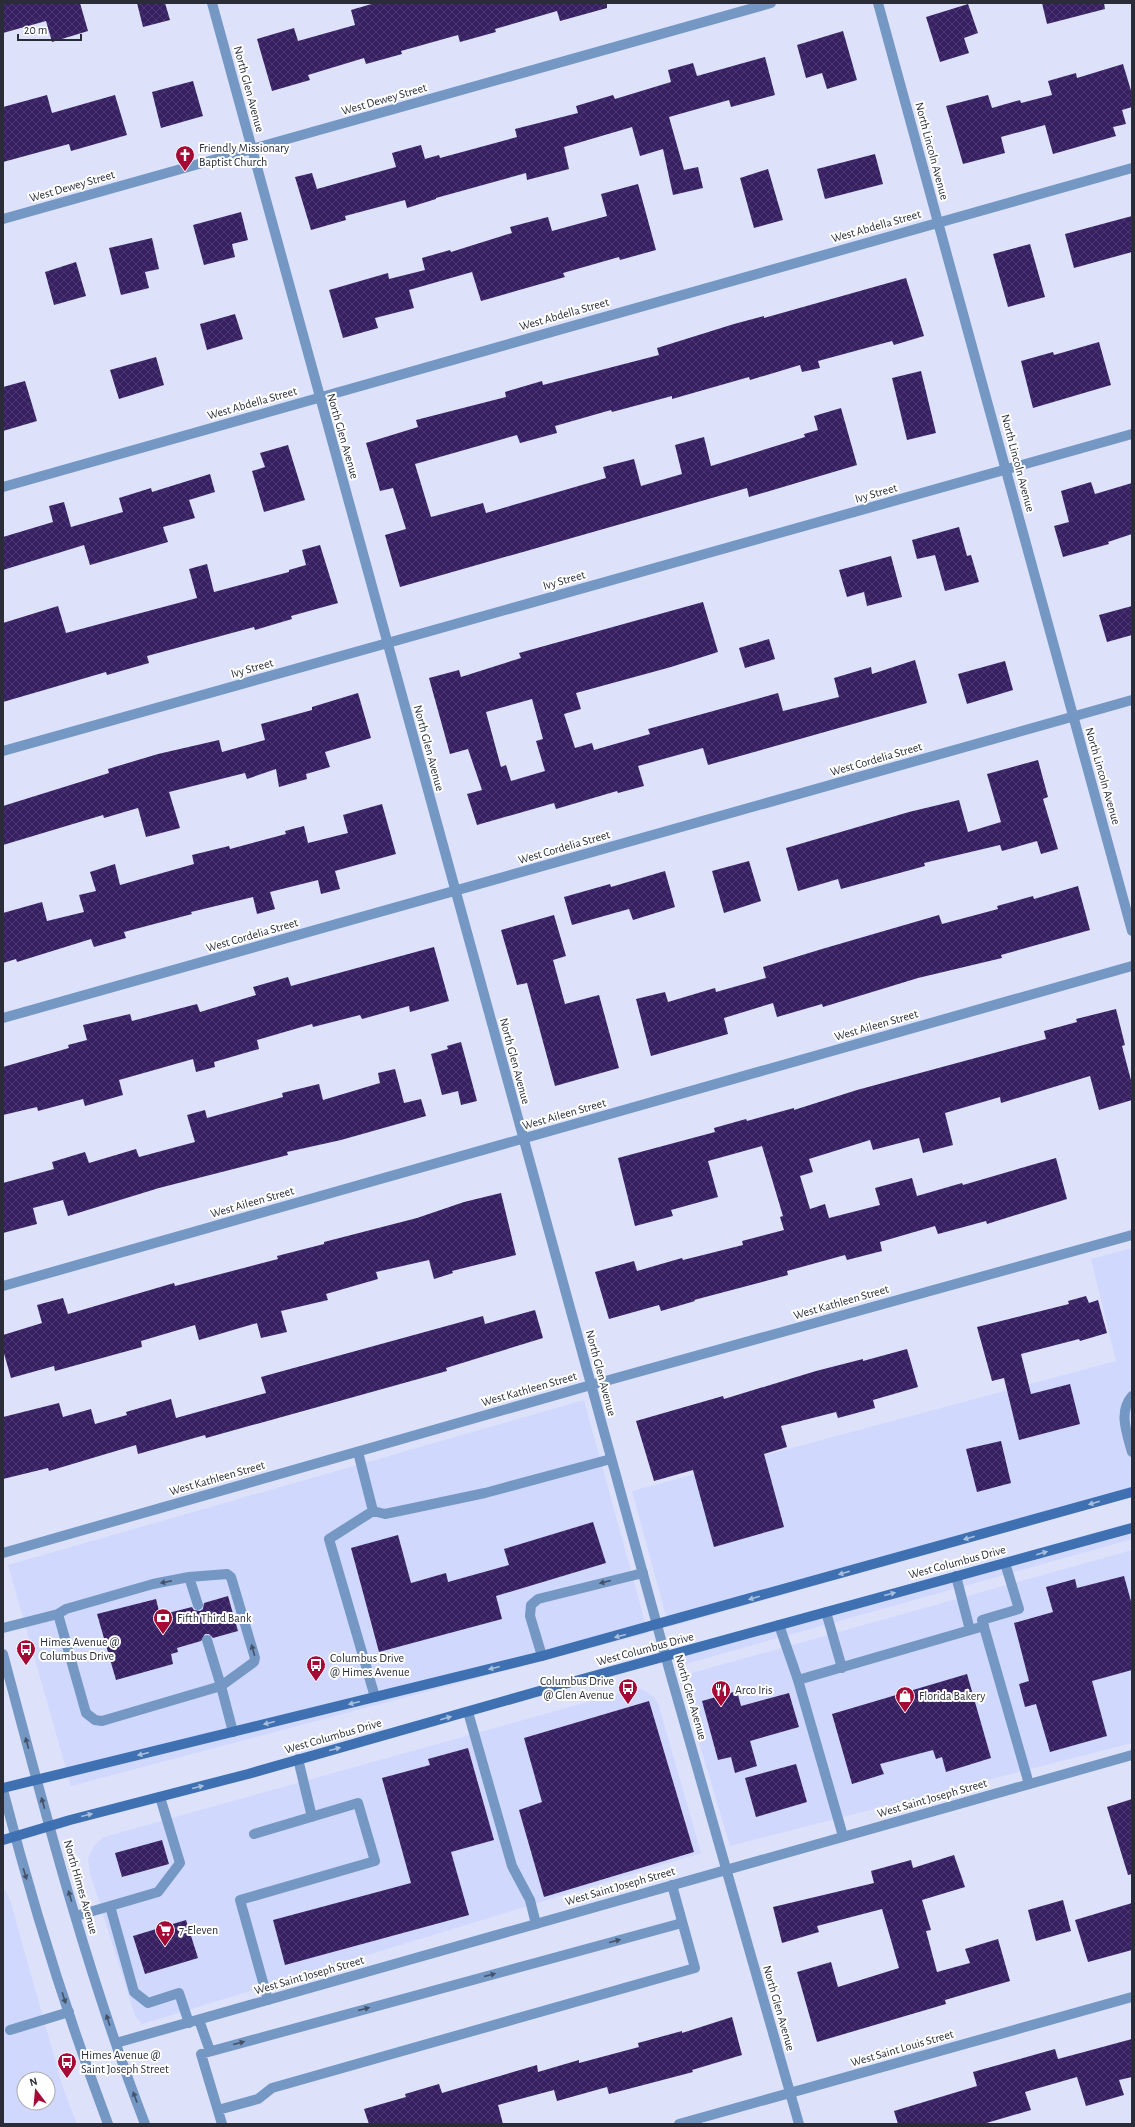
<svg xmlns="http://www.w3.org/2000/svg" width="1135" height="2127" font-family="'Alegreya Sans',sans-serif">
  <defs>
    <pattern id="building-cross-hatch" width="8" height="8" patternUnits="userSpaceOnUse"><rect width="8" height="8" fill="#382163"/><path d="M0 0l8 8M0 8l8-8" fill="none" stroke="#4c3971"/></pattern>
  </defs>
  <rect width="100%" height="100%" fill="#dde2fa"/>
  <path fill="#d0d8fd" fill-rule="evenodd" d="M1132 1248V1496L669 1627 632 1491 1116 1361 1091 1259Z
    M584 1400 648 1633 71 1786 8 1565Z
    M1132 1522V1539L689 1663 681 1669 676 1651Z
    M1132 1550V1743L730 1846 684 1692 686 1678 692 1673Z
    M634 1689H642L654 1697 658 1703 701 1853 142 2024 135 2016 90 1873 88 1858 94 1846 104 1837Z
    M3 1890 6 1891 10 1900 63 2088 77 2124H3ZM24 2079H48V2103H24Z"/>
  <path fill="url(#building-cross-hatch)" fill-rule="evenodd" d="M3 3H80L88 31 52 42 46 21 3 33Z
    M137 3H165L170 20 143 27Z
    M375 3H607V8L560 21 557 11 495 29 496 32 460 42 458 35 401 51 402 54 366 64 364 58 308 75 310 80 272 91 257 39 294 28 298 41 355 25 351 10Z
    M1042 3H1104L1105 9 1047 24Z
    M968 4 978 33 964 38 969 53 940 62 926 17Z
    M843 31 857 80 827 89 822 73 806 78 797 45Z
    M765 57 775 95 731 107 729 100 669 117 684 170 698 167 703 188 673 195 663 149 640 156 632 127 564 147 569 169 527 180 526 173 436 198V199L407 208 405 200 345 216 346 220 311 230 295 177 312 173 317 189 396 167 392 153 421 145 425 159 439 155 440 158 517 137 515 129 578 113 576 106 613 95 615 99 671 82 668 70 693 63 697 76Z
    M1123 64 1132 94V107L1122 110 1126 124 1113 127 1116 136 1053 154 1045 125 1001 137 1005 153 963 164 946 106 988 95 992 108 1020 100 1021 103 1052 95 1048 81 1076 73 1077 78Z
    M193 81 203 116 161 128 152 92Z
    M47 95 52 113 115 95 127 135 71 151 69 144 3 162V107Z
    M875 154 883 184 825 199 817 169Z
    M768 169 783 220 754 228 740 178Z
    M638 184 656 250 620 260 619 257 563 273 565 277 481 301 472 272 409 290 414 308 375 318 378 328 343 338 329 290 388 273 389 279 425 270 422 258 450 250 451 252 512 233 510 227 548 217 552 231 607 216 601 194Z
    M241 212 248 240 232 244 235 257 204 265 193 225Z
    M1132 216V252L1074 268 1065 234Z
    M152 238 159 269 145 272 149 288 121 295 109 248Z
    M1030 244 1045 297 1008 307 993 254Z
    M76 262 86 296 54 305 45 272Z
    M906 278 924 336 894 345 892 341 818 361 820 368 802 372 800 365 750 380 749 377 672 399V396L612 412 611 410 555 426 557 433 520 443 517 435 415 464 431 517 483 503 486 513 606 478 603 467 634 459 641 486 682 474 675 445 704 437 711 466 805 437 804 434 818 430 814 416 841 408 857 465 749 497 747 488 400 587 385 535 406 529 393 488 380 491 366 443 418 427 416 420 506 397 505 392 542 381 543 385 659 355 657 348 734 324 764 316V318Z
    M235 314 243 339 207 350 200 324Z
    M1099 342 1111 385 1033 408 1021 361 1053 352 1054 355Z
    M156 357 164 385 119 399 110 370Z
    M921 371 936 433 907 440 892 378Z
    M25 381 37 421 3 431V387Z
    M288 445 305 500 264 512 252 471 265 467 260 453Z
    M210 474 215 492 189 500 195 518 163 527 168 542 90 565 84 545 3 570V537L53 522 49 506 64 502 71 527 123 512 119 498 151 488 152 492Z
    M1091 482 1095 494 1132 483V534L1108 542 1109 544 1063 557 1054 526 1069 522 1061 491Z
    M959 527 967 556 971 555 979 582 945 591 935 555 917 559 912 540Z
    M320 545 338 603 291 616 292 619 255 630 254 627 147 656 149 663 107 675 106 672 3 702V623L58 606 66 633 197 598 189 569 207 564 214 592 289 572V570L306 565 302 550Z
    M891 556 902 597 867 606 864 592 847 597 839 570Z
    M703 602 718 652 671 667 576 693 581 709 564 714 575 748 592 743 594 750 650 734 648 729 778 693 783 711 839 697 834 678 871 667 872 674 915 660 927 703 708 765 703 748 638 766 644 786 618 793 617 791 556 809 554 803 477 825 467 794 482 790 468 749 450 754 429 678 459 670 461 677 521 658 519 653ZM532 699 543 739 536 741 545 771 511 781 506 765 501 767 486 712Z
    M1132 606V635L1107 642 1099 615Z
    M769 639 775 659 745 668 739 648Z
    M1005 661 1013 690 967 704 958 674Z
    M358 693 371 738 325 752 330 767 306 774 307 779 279 787 276 769 247 779 245 773 169 792 180 828 146 837 138 808 104 818 103 815 3 845V806L109 773 108 769 158 754 219 740 222 752 265 740 261 724 312 710V707Z
    M1038 760 1048 797 1043 799 1058 849 1041 854 1037 841 1002 851 1000 845 924 863 925 866 841 889 838 879 798 891 786 848 909 812 959 800 968 832 1001 822 987 774Z
    M382 804 396 854 335 871 340 889 321 894 318 880 270 892 275 909 257 914 253 897 191 912 192 914 124 932 126 938 94 947 91 939 17 962 16 959 3 963V913L42 902 47 921 84 912 79 895 96 891 90 872 115 864 120 885 194 864 192 855 229 846 230 849 286 834 285 831 304 826 308 843 348 833 343 815Z
    M749 861 761 901 724 913 712 871Z
    M665 871 675 907 633 920 629 909 572 925 564 897 610 884 611 887Z
    M1078 886 1090 930 1001 955 1002 958 918 978 823 1007 822 1004 777 1017 773 1003 724 1018 728 1034 651 1056 636 999 665 992 668 1002 715 988 716 992 766 978 763 967 822 949 939 915 942 924 998 909 997 906 1033 896 1034 899Z
    M554 915 566 956 553 960 565 1004 599 995 619 1068 555 1086 527 983 517 985 501 930Z
    M434 947 449 1001 410 1012 409 1006 362 1019 360 1015 313 1027 312 1024 257 1040 259 1049 214 1062 215 1067 196 1072 193 1059 119 1080 123 1095 85 1106 83 1099 38 1111 37 1107 3 1115V1067L69 1048 68 1045 87 1040 83 1025 130 1014 132 1021 197 1004 200 1012 256 995 253 987 288 977 291 986Z
    M1116 1009 1125 1045 1122 1046 1132 1084V1100L1099 1110 1090 1076 1001 1103 1000 1097 945 1113 953 1145 923 1153 919 1138 873 1150 870 1140 809 1159 813 1172 800 1176 810 1209 825 1204 829 1218 880 1205 875 1188 912 1178 917 1196 962 1183 963 1185 1056 1158 1067 1199 987 1224 986 1221 938 1234 935 1226 880 1242 882 1251 847 1260 845 1255 787 1271 788 1275 694 1300 695 1301 661 1311 659 1305 609 1319 595 1272 634 1261 637 1271 682 1258 683 1260 743 1245 742 1241 784 1230 780 1217 783 1216 762 1146 708 1161 718 1197 671 1210 673 1216 635 1226 618 1158 715 1132 714 1128 746 1119 747 1121 794 1108V1110L857 1090 1046 1039 1044 1031 1077 1022 1076 1019Z
    M461 1042 477 1101 461 1105 458 1091 442 1095 431 1054 448 1049 447 1046Z
    M395 1069 404 1103 421 1099 426 1116 341 1140 287 1152 288 1155 159 1188 68 1216 63 1200 33 1208 37 1224 3 1233V1183L54 1169 52 1162 85 1152 89 1163 136 1149 139 1157 195 1142 187 1115 205 1110 207 1118 283 1097 282 1093 319 1084 323 1100 380 1083 378 1073Z
    M501 1193 516 1255 452 1271 453 1273 434 1279 429 1260 376 1272 378 1279 326 1294 328 1300 281 1311 287 1332 261 1338 257 1323 199 1340 195 1325 141 1341 142 1347 55 1371 54 1366 11 1378 3 1350V1335L42 1323 37 1305 63 1298 68 1314 174 1283 175 1286 278 1259 277 1256 324 1244V1242L417 1218 464 1202Z
    M1086 1296 1089 1303 1098 1300 1107 1333 1080 1341 1079 1339 1021 1354 1031 1394 1070 1384 1080 1424 1019 1440 1004 1378 992 1381 977 1327 1069 1304 1068 1301Z
    M535 1310 543 1338 446 1368 447 1371 206 1438 205 1435 138 1454 136 1445 49 1471 48 1468 3 1479V1417L59 1403 63 1417 91 1409 95 1424 127 1415 126 1412 171 1399 176 1418 266 1393 261 1377 483 1316 485 1324Z
    M907 1349 918 1387 873 1400 875 1408 838 1418 836 1412 781 1426 787 1447 764 1454 784 1527 714 1547 693 1470 654 1481 636 1421 723 1396 724 1399 816 1371 863 1359V1361Z
    M1001 1441 1011 1483 977 1492 966 1449Z
    M593 1522 606 1563 496 1596 502 1619 379 1652 351 1548 398 1535 411 1583 446 1573 448 1582 509 1565 504 1549Z
    M1124 1576 1132 1605V1670L1092 1681 1107 1736 1050 1752 1036 1704 1025 1707 1019 1684 1029 1681 1014 1623 1053 1612 1046 1587 1075 1579 1077 1588Z
    M228 1596 238 1631 213 1638 209 1634H205L201 1641 177 1648 178 1652 171 1654 173 1664 116 1680 97 1614 156 1599 159 1611 167 1609 168 1613 192 1607 194 1610 200 1611 203 1609 204 1603Z
    M967 1674 991 1758 946 1772 942 1757 936 1759 933 1750 880 1764 884 1774 852 1784 832 1714Z
    M737 1691 741 1706 789 1693 799 1727 750 1741 757 1766 735 1773 731 1757 718 1760 702 1701Z
    M649 1701 694 1852 544 1897 519 1810 542 1802 524 1738Z
    M468 1748 494 1840 451 1852 469 1915 285 1965 273 1920 411 1883 382 1778 430 1765 428 1759Z
    M796 1764 807 1802 756 1817 745 1778Z
    M1132 1799V1874L1128 1875 1107 1807Z
    M162 1840 169 1864 122 1877 115 1853Z
    M954 1855 965 1887 922 1900 931 1930 926 1931 937 1972 970 1963 965 1949 998 1939 1010 1981 945 2000 946 2004 817 2042 797 1972 831 1962 838 1987 899 1968 882 1909 817 1926 819 1932 782 1943 773 1907 874 1883 871 1871 911 1860 913 1868Z
    M1063 1900 1071 1931 1036 1941 1028 1910Z
    M1132 1903V1950L1088 1962 1075 1920Z
    M186 1920 198 1958 145 1974 133 1936Z
    M732 2017 742 2055 692 2070 693 2072 609 2094 607 2087 557 2101 554 2090 498 2105 503 2124H369L364 2109 406 2097 405 2094 439 2084 442 2093 537 2065 538 2072 579 2060V2063L639 2047 638 2043 682 2031V2033Z
    M1132 2039V2077L1119 2080 1124 2095 1086 2106 1077 2077 1025 2092 1031 2110 983 2124H898L894 2111 977 2086 973 2072 1055 2049 1058 2059Z"/>
  <g fill="none" stroke-linecap="round" stroke-linejoin="round">
    <path stroke="#7597c4" stroke-width="10" d="M1132 1396C1118 1412 1127 1434 1132 1452
      M358 1452 373 1511
      M1005 1563 1019 1609 982 1620 1029 1784
      M956 1576 970 1630
      M189 1577 227 1574 231 1577 255 1658 254 1662 221 1686 207 1640
      M826 1612 842 1668
      M58 1614 66 1609 153 1584 189 1577 198 1605
      M779 1625 798 1680 843 1836
      M3 1628 58 1614 86 1713 95 1720 102 1721 221 1686 233 1732
      M542 1656 530 1616 531 1605 538 1599 643 1573
      M798 1680 984 1626
      M375 1697 329 1539 373 1511 385 1514 485 1493 611 1459
      M468 1712 512 1866 530 1900 536 1924
      M298 1759 312 1817
      M254 1834 358 1803 375 1861 240 1900 268 2000
      M110 1906 134 1992 148 2003 179 1993 189 2023
      M76 1916 158 1892 180 1863 160 1797
      M199 2020 210 2051
      M10 2030 69 2012
      M218 2110 258 2099 272 2088 695 1968 672 1885
      M222 2124 201 2054 682 1923"/>
    <path stroke="#7597c4" stroke-width="10" d="M212 3 671 1676 799 2124
      M878 3 1132 931
      M3 219 771 3
      M3 487 1132 168
      M3 751 1132 434
      M3 1018 1132 700
      M3 1286 1132 966
      M3 1553 591 1385 1132 1235
      M116 2043 1132 1755
      M679 2124 1132 1997"/>
    <path stroke="#7597c4" stroke-width="10" d="M3 1654C45 1812 86 1971 145 2124
      M3 1790C32 1903 67 2015 108 2124"/>
    <path stroke="#3e70b2" stroke-width="10" d="M3 1788 542 1656 1132 1492
      M3 1840 70 1820 248 1774 550 1688 1132 1528"/>
  </g>
  <defs><path id="oneway-solid" d="M-6-.8H1V-3.2L6.5 0L1 3.2V.8H-6Z"/></defs>
  <g fill="#a8bfdc">
    <use href="#oneway-solid" transform="translate(1094 1503) rotate(164)"/>
    <use href="#oneway-solid" transform="translate(969 1538) rotate(164)"/>
    <use href="#oneway-solid" transform="translate(1042 1553) rotate(-16)"/>
    <use href="#oneway-solid" transform="translate(844 1573) rotate(164)"/>
    <use href="#oneway-solid" transform="translate(890 1594) rotate(-15)"/>
    <use href="#oneway-solid" transform="translate(754 1598) rotate(164)"/>
    <use href="#oneway-solid" transform="translate(620 1636) rotate(165)"/>
    <use href="#oneway-solid" transform="translate(494 1668) rotate(166)"/>
    <use href="#oneway-solid" transform="translate(354 1703) rotate(166)"/>
    <use href="#oneway-solid" transform="translate(446 1718) rotate(-16)"/>
    <use href="#oneway-solid" transform="translate(269 1723) rotate(166)"/>
    <use href="#oneway-solid" transform="translate(335 1749) rotate(-15)"/>
    <use href="#oneway-solid" transform="translate(143 1754) rotate(166)"/>
    <use href="#oneway-solid" transform="translate(198 1787) rotate(-14)"/>
    <use href="#oneway-solid" transform="translate(87 1815) rotate(-14)"/>
  </g>
  <g fill="#445269">
    <use href="#oneway-solid" transform="translate(166 1582) rotate(168)"/>
    <use href="#oneway-solid" transform="translate(605 1582) rotate(166)"/>
    <use href="#oneway-solid" transform="translate(253 1650) rotate(-106)"/>
    <use href="#oneway-solid" transform="translate(27 1743) rotate(-105)"/>
    <use href="#oneway-solid" transform="translate(43 1803) rotate(-106)"/>
    <use href="#oneway-solid" transform="translate(25 1874) rotate(73)"/>
    <use href="#oneway-solid" transform="translate(70 1896) rotate(-106)"/>
    <use href="#oneway-solid" transform="translate(615 1941) rotate(-15)"/>
    <use href="#oneway-solid" transform="translate(490 1975) rotate(-15)"/>
    <use href="#oneway-solid" transform="translate(64 1998) rotate(72)"/>
    <use href="#oneway-solid" transform="translate(364 2009) rotate(-15)"/>
    <use href="#oneway-solid" transform="translate(108 2020) rotate(-108)"/>
    <use href="#oneway-solid" transform="translate(239 2043) rotate(-15)"/>
    <use href="#oneway-solid" transform="translate(135 2097) rotate(-110)"/>
  </g>
  <defs>
    <symbol id="church-pin" viewBox="-11 -11 22 30"><path d="M0 17L-7.5 6A9.5 9.5 0 1 1 7.5 6Z" fill="#a50935" stroke="#fff"/><path d="M-1.2-6h2.4v3.5h3.3v2.4h-3.3V6h-2.4V-.1h-3.3v-2.4h3.3Z" fill="#fff"/></symbol>
    <symbol id="bank-pin" viewBox="-11 -11 22 30"><path d="M0 17L-7.5 6A9.5 9.5 0 1 1 7.5 6Z" fill="#a50935" stroke="#fff"/><path d="M-6-4H6V4H-6ZM0-2.3a2.3 2.3 0 1 0 0 4.6a2.3 2.3 0 1 0 0-4.6Z" fill="#fff"/></symbol>
    <symbol id="bus-pin" viewBox="-11 -11 22 30"><path d="M0 17L-7.5 6A9.5 9.5 0 1 1 7.5 6Z" fill="#a50935" stroke="#fff"/><path d="M-5-6H5V4H4V6H2V4H-2V6H-4V4H-5ZM-3.5-4V0h7V-4ZM-3.5 1.2v1.5H-2V1.2ZM2 1.2v1.5H3.5V1.2Z" fill="#fff"/></symbol>
    <symbol id="restaurant-pin" viewBox="-11 -11 22 30"><path d="M0 17L-7.5 6A9.5 9.5 0 1 1 7.5 6Z" fill="#a50935" stroke="#fff"/><path d="M-5-6h1v4h1v-4h1v4h1v-4h1v5L-1.5 .5V6h-2V.5L-5-1ZM5-6V6H3V1.5H1.5Q1.5-4 5-6Z" fill="#fff"/></symbol>
    <symbol id="shop-pin" viewBox="-11 -11 22 30"><path d="M0 17L-7.5 6A9.5 9.5 0 1 1 7.5 6Z" fill="#a50935" stroke="#fff"/><path d="M-5-2.5h2.3a2.7 3.5 0 0 1 5.4 0H5L5.5 6h-11ZM-1.5-2.5h3a1.5 2.3 0 0 0-3 0Z" fill="#fff"/></symbol>
    <symbol id="supermarket-pin" viewBox="-11 -11 22 30"><path d="M0 17L-7.5 6A9.5 9.5 0 1 1 7.5 6Z" fill="#a50935" stroke="#fff"/><path d="M-6-5.5h2.5l.6 2H6L4.5 2H-2.5L-4.4-4H-6ZM-1.5 3.2a1.3 1.3 0 1 0 .1 0ZM3 3.2a1.3 1.3 0 1 0 .1 0Z" fill="#fff"/></symbol>
  </defs>
  <g fill-rule="evenodd">
    <use href="#church-pin" x="174" y="144" width="22" height="30"/>
    <use href="#bank-pin" x="152" y="1607" width="22" height="30"/>
    <use href="#bus-pin" x="15" y="1638" width="22" height="30"/>
    <use href="#bus-pin" x="305" y="1654" width="22" height="30"/>
    <use href="#bus-pin" x="617" y="1677" width="22" height="30"/>
    <use href="#restaurant-pin" x="710" y="1679" width="22" height="30"/>
    <use href="#shop-pin" x="894" y="1685" width="22" height="30"/>
    <use href="#supermarket-pin" x="154" y="1919" width="22" height="30"/>
    <use href="#bus-pin" x="56" y="2051" width="22" height="30"/>
  </g>
  <g text-anchor="middle" stroke-width="4" stroke-linejoin="round" paint-order="stroke">
    <g font-size="12" fill="#2a2d38" stroke="#fff">
      <text transform="translate(249 89) rotate(75)" y="4">North Glen Avenue</text>
      <text transform="translate(384 99) rotate(-16)" y="4">West Dewey Street</text>
      <text transform="translate(932 151) rotate(75)" y="4">North Lincoln Avenue</text>
      <text transform="translate(72 186) rotate(-16)" y="4">West Dewey Street</text>
      <text transform="translate(876 226) rotate(-16)" y="4">West Abdella Street</text>
      <text transform="translate(564 314) rotate(-16)" y="4">West Abdella Street</text>
      <text transform="translate(252 403) rotate(-16)" y="4">West Abdella Street</text>
      <text transform="translate(343 436) rotate(74)" y="4">North Glen Avenue</text>
      <text transform="translate(1018 463) rotate(75)" y="4">North Lincoln Avenue</text>
      <text transform="translate(876 493) rotate(-16)" y="4">Ivy Street</text>
      <text transform="translate(564 580) rotate(-16)" y="4">Ivy Street</text>
      <text transform="translate(252 668) rotate(-16)" y="4">Ivy Street</text>
      <text transform="translate(429 748) rotate(75)" y="4">North Glen Avenue</text>
      <text transform="translate(876 759) rotate(-16)" y="4">West Cordelia Street</text>
      <text transform="translate(1103 776) rotate(74)" y="4">North Lincoln Avenue</text>
      <text transform="translate(564 847) rotate(-16)" y="4">West Cordelia Street</text>
      <text transform="translate(252 935) rotate(-16)" y="4">West Cordelia Street</text>
      <text transform="translate(876 1025) rotate(-16)" y="4">West Aileen Street</text>
      <text transform="translate(515 1061) rotate(75)" y="4">North Glen Avenue</text>
      <text transform="translate(564 1114) rotate(-16)" y="4">West Aileen Street</text>
      <text transform="translate(252 1202) rotate(-16)" y="4">West Aileen Street</text>
      <text transform="translate(841 1302) rotate(-16)" y="4">West Kathleen Street</text>
      <text transform="translate(601 1373) rotate(75)" y="4">North Glen Avenue</text>
      <text transform="translate(529 1389) rotate(-16)" y="4">West Kathleen Street</text>
      <text transform="translate(217 1478) rotate(-16)" y="4">West Kathleen Street</text>
      <text transform="translate(957 1562) rotate(-15)" y="4">West Columbus Drive</text>
      <text transform="translate(645 1649) rotate(-15)" y="4">West Columbus Drive</text>
      <text transform="translate(691 1697) rotate(74)" y="4">North Glen Avenue</text>
      <text transform="translate(333 1736) rotate(-16)" y="4">West Columbus Drive</text>
      <text transform="translate(932 1798) rotate(-16)" y="4">West Saint Joseph Street</text>
      <text transform="translate(620 1886) rotate(-16)" y="4">West Saint Joseph Street</text>
      <text transform="translate(81 1887) rotate(74)" y="4">North Himes Avenue</text>
      <text transform="translate(309 1975) rotate(-16)" y="4">West Saint Joseph Street</text>
      <text transform="translate(779 2008) rotate(74)" y="4">North Glen Avenue</text>
      <text transform="translate(902 2048) rotate(-16)" y="4">West Saint Louis Street</text>
    </g>
    <g font-size="12" fill="#2a2d38" stroke="#fff" text-anchor="start">
      <text x="199" y="152">Friendly Missionary<tspan x="199" dy="14">Baptist Church</tspan></text>
      <text x="177" y="1622">Fifth Third Bank</text>
      <text x="40" y="1646">Himes Avenue @<tspan x="40" dy="14">Columbus Drive</tspan></text>
      <text x="330" y="1662">Columbus Drive<tspan x="330" dy="14">@ Himes Avenue</tspan></text>
      <text x="614" y="1685" text-anchor="end">Columbus Drive<tspan x="614" dy="14">@ Glen Avenue</tspan></text>
      <text x="735" y="1694">Arco Iris</text>
      <text x="919" y="1700">Florida Bakery</text>
      <text x="179" y="1934">7-Eleven</text>
      <text x="81" y="2059">Himes Avenue @<tspan x="81" dy="14">Saint Joseph Street</tspan></text>
    </g>
  </g>
  <rect width="1135" height="2127" fill="none" stroke="#2a2d38" stroke-width="8"/>
  <g transform="translate(36 2091) rotate(344)"><circle r="19" fill="#ffffff" stroke="#aaabaf"/>
  <path d="M0-3L7 15L0 10L-7 15Z" fill="#a50935"/>
  <text y="-6" font-size="11" font-weight="bold" text-anchor="middle" fill="#2a2d38">N</text>
  </g>
  <path d="M18 34v6h63v-6" fill="none" stroke="#2a2d38" stroke-width="2"/>
  <text x="24" y="34" font-size="12" fill="#2a2d38" stroke="#ffffff" stroke-width="3" paint-order="stroke">20 m</text>
</svg>
